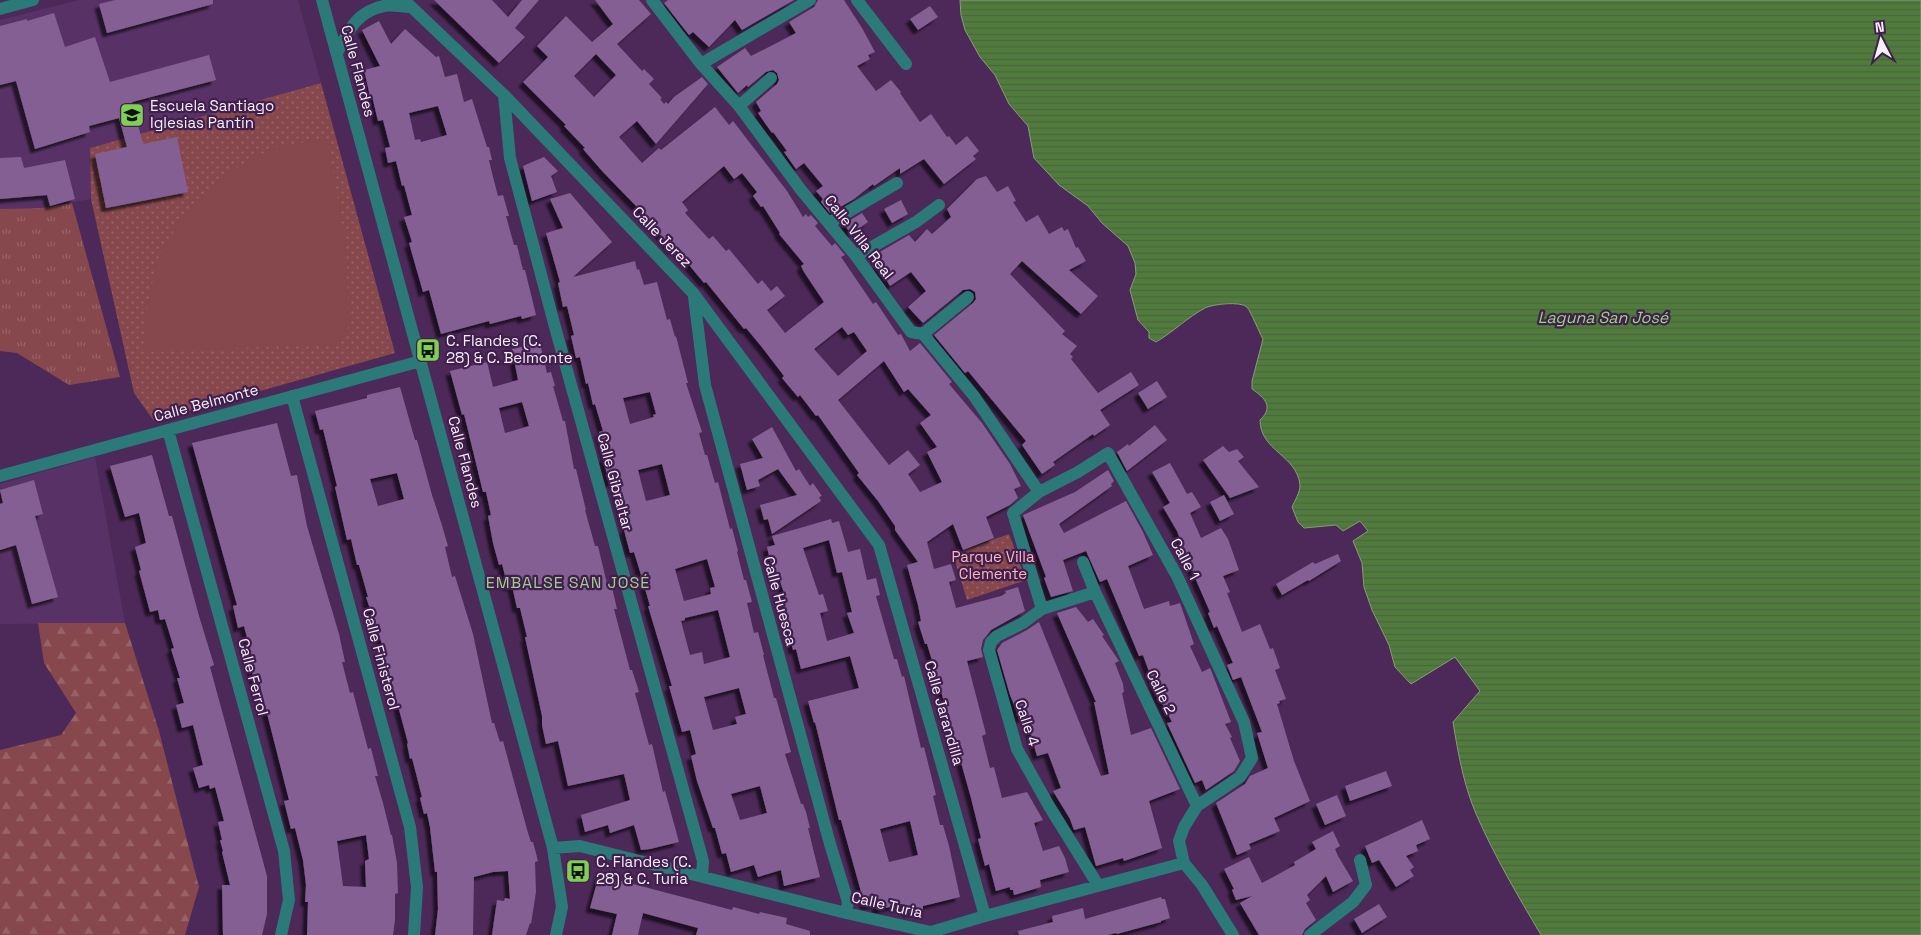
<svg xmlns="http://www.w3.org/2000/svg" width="1921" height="935" font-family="'Space Grotesk',sans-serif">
  <defs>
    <pattern id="grass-tufts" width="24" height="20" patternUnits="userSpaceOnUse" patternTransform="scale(1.25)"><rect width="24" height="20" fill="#86484d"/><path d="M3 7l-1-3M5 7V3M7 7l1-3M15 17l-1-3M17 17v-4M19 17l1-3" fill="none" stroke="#986368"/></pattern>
    <pattern id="forest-firs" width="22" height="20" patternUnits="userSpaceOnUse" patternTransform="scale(1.25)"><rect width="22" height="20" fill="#86484d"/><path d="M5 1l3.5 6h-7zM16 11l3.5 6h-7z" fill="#986368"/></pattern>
    <pattern id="park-dots" width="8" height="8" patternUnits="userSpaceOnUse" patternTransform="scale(1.25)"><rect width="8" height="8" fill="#86484d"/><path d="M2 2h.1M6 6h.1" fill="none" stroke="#986368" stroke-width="1.8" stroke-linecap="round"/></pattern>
    <pattern id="water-rules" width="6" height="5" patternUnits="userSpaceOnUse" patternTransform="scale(1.25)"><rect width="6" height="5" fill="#507c3b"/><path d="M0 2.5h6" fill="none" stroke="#4e6244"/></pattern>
    <filter id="shadow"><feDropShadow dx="-4.5" dy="4.5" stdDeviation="1" flood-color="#0009"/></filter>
  </defs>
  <rect width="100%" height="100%" fill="#4c2958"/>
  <path fill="#583266" d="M79 0H298L321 83 90 148 91 199 41 208 0 209V20Z
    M95 457 125 623 0 624V484Z"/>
  <path fill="url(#grass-tufts)" d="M72 203 120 377 69 385 17 353 0 351V209L41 208Z"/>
  <path fill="url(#forest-firs)" d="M38 623H125L159 731 199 887 185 935H0V750L61 735 76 713 44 663Z"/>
  <path fill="url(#park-dots)" d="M321 83 395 353 154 421 134 393 91 199 90 148Z
    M1009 534 1026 580 967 600 953 554Z"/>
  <path fill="#86484d" d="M327 138 346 246 349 323 346 335 332 344 143 352 147 308 157 261 183 214 223 175 273 148Z"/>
  <path fill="url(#water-rules)" stroke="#839f75" d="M960 0H1921V935H1541C1518 896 1495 857 1477 816 1464 787 1458 753 1453 722L1480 691 1455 657 1411 684 1395 667 1389 645 1372 610 1364 587 1362 563 1353 541 1368 531 1360 521 1343 531 1336 525 1304 528 1298 522 1292 507C1295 500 1300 493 1300 485 1297 455 1260 451 1260 420 1274 407 1265 398 1252 389V381L1263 339C1259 332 1251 312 1247 307 1240 301 1213 304 1205 308 1188 317 1173 332 1156 342L1149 338V332L1138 320 1130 290 1136 274 1135 263 1128 246 1102 223 1088 206 1059 185 1034 158 1028 126 1009 104 995 75 980 57 965 30 961 15Z"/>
  <path fill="#845f93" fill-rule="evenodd" filter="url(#shadow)" d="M115 0H213V4L107 33 99 4Z
    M434 0H492L508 17 522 0H539L515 28 525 37 499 63Z
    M595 0H639L651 14 617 44 642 71 644 69 654 79 649 84 662 98 660 99 664 104 666 102 668 104 674 97 702 77 708 84 656 144 637 121 619 137 642 163 659 148 661 150 715 107 729 125 733 121 787 191 803 217 806 214 808 217 811 215 818 223 815 226 832 246 835 243 845 255 841 257 873 304 876 302 898 335 901 334 910 351 920 343 952 382 949 384 982 423 1010 464 1021 486 1014 489 1018 498 1010 505 986 517 994 538 963 550 953 524 927 542 934 569 951 564 956 580 949 582 956 608 1001 596 1006 593 1005 591 1018 587 1025 611 991 630 983 640 981 649 983 657 967 661 986 734 982 736 990 768 994 767 1002 798 1027 792 1043 820 1034 823 1043 851 1059 846 1065 858 1069 872 1040 880 1041 887 1014 895 1013 890H1010V887L996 891 989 864 985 866 978 839 981 838 971 798 935 670 927 644H925L918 622 921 621 918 605 907 565 918 562 895 530V526L878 501 857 475 859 473 818 415 816 416 800 395 798 397 782 378 784 376 761 346 746 328 744 329 706 282 704 283 675 248 673 250 638 208 603 172 583 149 585 148 564 126 566 125 523 82 548 57 537 46 566 16 592 42 613 24ZM596 54 616 75 594 97 574 76ZM724 166 734 179 742 173 757 192 753 196 761 207 763 206 780 233 779 234 804 264 801 266 804 272 824 302 785 333 767 310 785 296 777 286 771 291 762 280 758 284 729 249 726 251 713 236 709 239 685 213 688 210 682 202ZM842 327 848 335 854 332 867 351 838 376 814 349ZM884 361 904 392 908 389 931 415 920 423 937 447 927 452 942 482 920 492 908 474 920 465 908 450 889 465 838 400Z
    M668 0H794L742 30 735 20 709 47 693 32 689 35 664 3Z
    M818 0H844L862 28 875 52 868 55 870 59 857 66 876 91 891 80 901 92 900 93 920 122 931 114 947 137 949 136 956 145 967 136 979 151 973 156 976 159 944 184 924 159 900 174V168L874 186 873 184 854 199 830 213 821 202 823 199 816 191 823 186 804 163 796 169 784 152 787 151 773 132 772 133 758 113 761 111 756 102 777 84 779 80 777 73 773 70 766 72 748 87 747 85 738 93 717 67 745 48 751 56 796 33 789 22 814 7Z
    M930 6 938 17 918 30 910 19Z
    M54 13 65 47 95 37 110 82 209 55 216 80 132 102 143 144 177 137 188 192 106 208 95 154 127 147 119 118 89 126 90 132 35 149 16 81 0 85V26L27 19V21Z
    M379 21 391 44 405 29 436 57 439 56 445 77 457 74 464 102 472 99 487 147H489L492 160H489L491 169 498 196 503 195 509 216H506L514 245H517L523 270H525L536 315 522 319 521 316 490 324 489 321 441 334 429 290 423 292 409 243 412 242 404 217 412 215 404 185 402 186 396 161 388 163 385 148 390 147 383 120 378 121 372 96H370L364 70 380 66 362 30ZM438 106 447 135 421 142 420 139 415 140 409 113Z
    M21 157 24 168 65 160 75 199 50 206 47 195 0 199V158Z
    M544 157 558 171 551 176 557 192 532 201 523 166Z
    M986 176 997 192 1008 186 1016 201 1013 202 1026 222 1038 215 1049 234 1062 227 1064 231 1068 229 1076 248 1078 247 1086 261 1069 270 1098 296 1081 314 1022 261 1010 274 1065 331 1062 334 1077 346 1070 354 1073 357 1071 359 1098 393 1131 372 1139 385 1100 410 1110 425 1094 436 1093 434 1053 462 1055 465 1042 474 1022 445 1026 441 968 371 965 373 934 335 973 303 976 299 975 292 970 289 963 290 923 323 908 307 926 291 911 272 890 286 877 264 882 258 878 253 909 235 915 242 927 229 932 234 951 217 947 209 977 179Z
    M570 193 612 242 573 277 635 261 637 270 639 269 644 285 657 282 667 320 670 319 675 337 676 336 688 383H686L702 432 699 433 705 455H707L715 483 718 482 730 529 732 528 738 551 737 552 744 580H746L752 602 747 603 754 633 758 632 764 655H763L774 698H776L791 752 785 754 801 804H803L806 812 810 828H808L820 877 784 886 781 870 758 877 754 865 731 872 726 853 722 854 715 828H713L697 781 691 756 696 754 690 730 682 732 669 686H672L648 606H650L642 578 634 552 630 553 624 530 626 529 614 482 609 483 603 458 606 457 599 432 603 431 595 404 593 405 588 383 586 384 580 357 576 358 571 336 574 335 567 306 563 307 558 283 560 282 546 233 563 228 550 199ZM650 392 656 414 653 415 654 417 630 424 623 398ZM662 464 670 495 646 501 638 470ZM707 559 715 587 710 588 711 594 684 601 675 569ZM718 610 730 657 704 664 702 652 690 655 681 621 685 620V618ZM739 688 746 714 735 717 737 724 713 730 704 697ZM760 786 767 813 740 820 731 794Z
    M901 200 908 214 892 223 884 209Z
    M862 213 868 222 851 234 844 224Z
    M540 343 547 373 551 372 555 386H553L563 421H565L574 469H576L586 510H585L595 546H598L608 588 612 587 617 609H614L630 670H632L639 692 635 693 649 745 652 744 663 792 665 791 679 842 650 849 641 850 634 825 610 833 608 825 585 832 581 815 630 800 624 774 568 786 558 741 546 744 542 725V716L525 637H527L520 608H517L512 586 508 587 502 564 499 565 493 543 488 516 491 515 486 492H483L464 414 462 415 450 371 487 362 493 387 518 380 512 349ZM522 402 529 426 505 433 499 408Z
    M1157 381 1167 397 1148 409 1138 393Z
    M400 387 415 440H417L432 495 441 522 448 546 445 547 452 577 455 576 473 634 492 723H494L500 742 503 741 528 833 531 842H533L538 861 535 862 536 892 531 924 530 923 526 935H492L497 900 504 901 505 898 510 899 508 871 493 872 474 877 473 935H435L438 909 437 872H435L430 827 427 813 424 814 420 798 422 797 412 758 410 759 407 744 408 743 397 702 388 671H385L379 651 384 650 366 597H368L359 565H357L351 539 347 540 335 487 337 486 323 429 320 430 315 411 367 398V395ZM397 473 404 499 378 506 370 479Z
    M277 423 291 476 297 475 307 526 339 634 345 662H342L350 693 353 692 368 749 371 748 378 776H375L383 803 391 835H392L397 863 398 893 395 894V920L393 935H307L308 902H305L306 885 303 860 295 828 291 829 284 801 289 800 259 682 255 683 248 658 252 657 244 626 238 628 233 606 237 605 192 443ZM366 835 369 859 365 861 366 887 343 886 337 841Z
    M1155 425 1167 440 1127 471 1117 452 1128 444 1129 446Z
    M772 427 796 471 799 469 810 486 813 483 822 496 819 497 821 501 772 534 768 519 764 520 760 505 797 495 778 469 758 480 760 486 747 490 740 464 763 458 752 439Z
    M1223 446 1229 452 1237 449 1244 457 1238 461 1259 487 1230 498 1203 460Z
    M152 455 169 516H172L199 616 214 665 210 667 267 876V914L262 935H223L222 885H230L222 852 223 851 220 840H222L218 822 224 821 215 787 210 789 209 785 199 788 193 768 203 765 193 725 182 728 176 705 184 703 177 678H180L171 649 174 648 165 619 160 620 158 610 150 612 139 571 141 570 135 547 146 543 139 513 125 517 110 466Z
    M1170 463 1187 494 1192 492 1201 507 1190 513 1201 538 1221 528 1228 539 1239 570 1223 576 1230 592 1227 593 1242 632 1260 624 1270 649 1273 648 1280 668 1275 670 1286 699 1279 701 1280 703 1277 704 1294 761 1310 801 1274 818 1280 831 1249 844 1251 849 1237 855 1216 803 1245 784 1250 776 1268 768 1257 733 1262 732 1241 677 1233 680 1227 665 1233 663 1217 626 1214 628 1208 613 1210 612 1196 580 1177 531 1163 507 1170 503 1152 472Z
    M1108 470 1114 481 1111 484 1112 486 1059 524 1064 533 1126 501 1143 532 1153 555 1128 566 1144 609 1169 601 1170 606 1180 603 1194 644 1190 646 1202 672 1210 668 1211 670 1231 722 1225 724 1232 737 1230 738 1240 761 1234 771 1206 790 1202 780 1195 783 1167 723 1172 722 1157 694 1143 655 1139 656 1107 579 1100 582 1086 551 1063 560 1073 591 1051 597 1044 578 1046 577 1023 515 1075 492Z
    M34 480 43 514 35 516 58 597 32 604 16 545 0 550V504L3 503 0 490Z
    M1224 495 1234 514 1220 521 1210 502Z
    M831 519 832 523 839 521 848 552 860 549 867 580 876 578 880 595 876 596 894 659H897L902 677 904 676 921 748 924 747 936 795 933 796 940 825H943L949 846 960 897 923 906V909L908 913 906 906 902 907V904L877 910 876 904 865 906 841 820H839L815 722 814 723 808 701 859 688 850 656 801 669 796 649 793 650 787 627H790L782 601 786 599 778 575 773 564H771L767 547 775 545 772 536ZM829 540 837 573 842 572 852 612 847 613 854 633 827 641 820 613 828 611 823 594 819 595 803 548ZM910 821 918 855 889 862 880 829Z
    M1338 554 1341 561 1309 581 1308 580 1282 595 1276 584 1313 562 1315 564Z
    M1076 607 1088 622 1093 619 1104 635 1102 636 1119 661 1115 663 1123 684 1124 692 1122 693 1131 735 1151 728 1180 789 1149 801 1162 848 1124 861 1123 858 1096 866 1085 827 1074 830 1070 819 1053 791 1061 788 1048 753 1037 756 1026 717 1020 719 1010 695 997 650 1002 643 1027 630 1039 622 1101 776 1109 774 1094 702H1096L1057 613Z
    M1386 771 1392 786 1350 801 1345 786Z
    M1337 795 1346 816 1325 825 1316 804Z
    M1422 820 1430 839 1416 845 1418 851 1406 856 1414 867 1410 870 1414 876 1396 887 1379 860 1372 863 1365 846Z
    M1333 831 1340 846 1335 849 1338 856 1353 881 1333 892 1326 876 1307 895 1310 900 1306 903 1316 920 1305 929 1302 935H1259L1240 903 1252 896 1236 900 1232 890 1234 889 1224 869 1249 857 1262 883 1295 865 1294 862 1316 849 1312 842Z
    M599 875 732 910 733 907 759 914 760 912 787 918 786 924 810 931V935H696L698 928 643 913 638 935H612L617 914 590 908Z
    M1161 897 1162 899H1165L1170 918 1161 921V922L1117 934 1116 933 1108 935H1019L1018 931 1053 922 1052 916 1083 908 1085 919Z
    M1379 904 1387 917 1362 933 1354 919Z"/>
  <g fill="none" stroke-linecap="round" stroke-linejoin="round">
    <path stroke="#2c797a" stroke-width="12" d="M322 0 553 848 562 907 556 935
      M404 0 504 95 694 294 879 545 985 916
      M652 0 701 64 739 106 801 190 856 256 911 332 923 334 974 396 1039 492
      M857 0 906 64
      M0 9 33 0
      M337 53C348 31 357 11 384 6 392 4 403 7 411 7
      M701 64 810 0
      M504 95 510 158 555 327 703 861 702 876
      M739 106 771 78
      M829 223 897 183
      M856 256 916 222 939 205
      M694 297 705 385 830 844 848 902 846 913
      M923 334 968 297
      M292 396 410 827 417 887 414 935
      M168 430 284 851 289 900 281 935
      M0 476 421 361
      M1083 562 1095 592 1197 806
      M1095 592 1042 609 1023 623 997 636 991 642 989 650 1017 749 1049 806 1098 885
      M1042 609 1013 513 1039 492 1078 472 1108 453 1177 576 1244 722 1252 758 1240 777 1197 806 1184 827 1179 841 1184 863
      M553 848 580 846 846 913 931 932 985 916 1184 863 1202 885 1233 935
      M1310 935 1353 902 1366 885 1360 860"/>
  </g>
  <defs>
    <symbol id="school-square" viewBox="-11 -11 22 22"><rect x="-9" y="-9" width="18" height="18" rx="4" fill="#7ed053" stroke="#411f4d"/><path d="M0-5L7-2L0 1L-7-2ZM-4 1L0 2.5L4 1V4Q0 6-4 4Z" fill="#111"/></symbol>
    <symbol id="bus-square" viewBox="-11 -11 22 22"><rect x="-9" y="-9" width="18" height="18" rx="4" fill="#7ed053" stroke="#411f4d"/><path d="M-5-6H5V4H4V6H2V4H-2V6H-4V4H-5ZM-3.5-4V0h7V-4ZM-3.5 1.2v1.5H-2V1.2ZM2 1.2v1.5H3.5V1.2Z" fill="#111"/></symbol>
  </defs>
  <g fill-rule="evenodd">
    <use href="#school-square" x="118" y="101" width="28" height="28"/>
    <use href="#bus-square" x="414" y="336" width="28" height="28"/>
    <use href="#bus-square" x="564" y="857" width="28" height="28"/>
  </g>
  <g text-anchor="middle" stroke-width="4.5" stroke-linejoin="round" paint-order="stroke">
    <g font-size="15" fill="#f9f0fc" stroke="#411f4d">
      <text transform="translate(358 71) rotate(75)" y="5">Calle Flandes</text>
      <text transform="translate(662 237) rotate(46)" y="5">Calle Jerez</text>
      <text transform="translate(859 237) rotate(52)" y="5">Calle Villa Real</text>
      <text transform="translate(206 403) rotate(-15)" y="5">Calle Belmonte</text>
      <text transform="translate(465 462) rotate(75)" y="5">Calle Flandes</text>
      <text transform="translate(615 482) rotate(75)" y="5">Calle Gibraltar</text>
      <text transform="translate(1185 559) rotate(62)" y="5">Calle 1</text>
      <text transform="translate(780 601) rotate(75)" y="5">Calle Huesca</text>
      <text transform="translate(381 659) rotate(75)" y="5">Calle Finisterol</text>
      <text transform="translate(253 677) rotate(75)" y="5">Calle Ferrol</text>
      <text transform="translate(1161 692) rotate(64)" y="5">Calle 2</text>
      <text transform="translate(944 713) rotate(74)" y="5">Calle Jarandilla</text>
      <text transform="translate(1027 723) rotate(72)" y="5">Calle 4</text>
      <text transform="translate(887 905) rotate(13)" y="5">Calle Turia</text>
    </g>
    <g font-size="15" fill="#f9f0fc" stroke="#411f4d" text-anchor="start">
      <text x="150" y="111">Escuela Santiago<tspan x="150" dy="17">Iglesias Pantín</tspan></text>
      <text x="446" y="346">C. Flandes (C.<tspan x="446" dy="17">28) &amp; C. Belmonte</tspan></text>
      <text x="596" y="867">C. Flandes (C.<tspan x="596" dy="17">28) &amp; C. Turia</tspan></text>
    </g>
    <g font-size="15" fill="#fdb7ba" stroke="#411f4d">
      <text x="993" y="562">Parque Villa<tspan x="993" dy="17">Clemente</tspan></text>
    </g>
    <g font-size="16" font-style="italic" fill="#99d67c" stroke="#411f4d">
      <text x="1603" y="323">Laguna San José</text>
    </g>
    <g font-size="16" letter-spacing="1" fill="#a1ce8d" stroke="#411f4d">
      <text x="568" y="588">EMBALSE SAN JOSÉ</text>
    </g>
  </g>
  <g transform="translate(1881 40) rotate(354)" stroke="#411f4d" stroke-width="4" paint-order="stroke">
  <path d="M0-4L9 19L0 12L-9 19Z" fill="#f9f0fc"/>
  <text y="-8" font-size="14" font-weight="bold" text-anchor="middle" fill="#f9f0fc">N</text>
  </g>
</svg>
